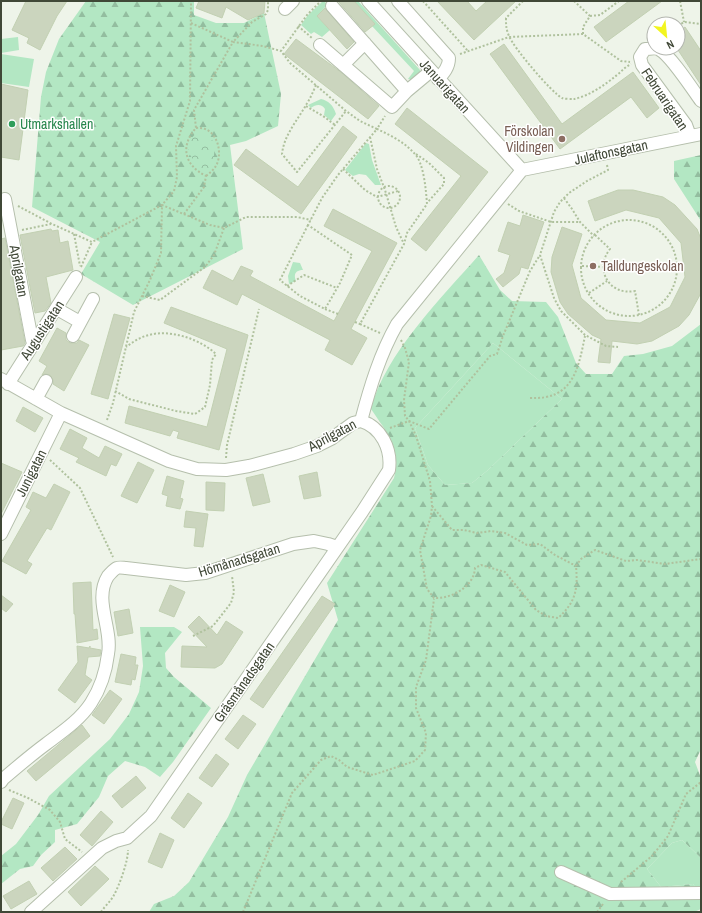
<svg xmlns="http://www.w3.org/2000/svg" width="702" height="913" font-family="'Archivo Narrow',sans-serif">
  <defs>
    <pattern id="forest-firs" width="22" height="20" patternUnits="userSpaceOnUse"><rect width="22" height="20" fill="#b3e7c3"/><path d="M5 1l3.5 6h-7zM16 11l3.5 6h-7z" fill="#93bd9f"/></pattern>
    <pattern id="park-crowns" width="20" height="18" patternUnits="userSpaceOnUse"><rect width="20" height="18" fill="#b3e7c3"/><path d="M2 6a3 3 0 1 1 6 0M12 15a3 3 0 1 1 6 0" fill="none" stroke="#93bd9f"/></pattern>
  </defs>
  <rect width="100%" height="100%" fill="#eef4e9"/>
  <path fill="#b3e7c3" d="M323 1 328 4 317 16 330 30 322 37 314 32 311 34 301 25 308 15Z
    M354 1H358L420 70 421 73 412 80 408 79 414 71 372 26 375 24Z
    M18 37 19 50 1 53V39Z
    M1 54 34 59 29 87 1 83Z
    M321 99C329 101 333 105 336 114L331 121 324 115 325 109C322 104 316 104 311 108L308 105Z
    M366 143 369 144 372 160 381 185H375L366 175 359 174 353 176 345 170Z
    M293 262 300 263 303 270C296 270 293 274 296 281L289 284 288 276Z
    M493 343 562 399 488 470 472 483 445 485 428 465 415 428Z
    M682 840 701 858V895L693 884 661 887 647 869 672 843Z"/>
  <path fill="url(#forest-firs)" fill-rule="evenodd" d="M86 1H194V15L216 23H244L264 13 281 94 278 126 246 141 230 145 243 249 133 305 81 274 100 242 32 207 41 97 46 72 59 39Z
    M701 155V221L674 179V161Z
    M479 255 500 290 512 301 546 302 558 317 576 363 586 374H612L624 356 643 354 672 346 701 324V749L695 762 701 778V858L682 840 672 843 647 869 661 887 693 884 701 895V909L694 912H149L154 904 174 896 189 882 228 817 247 775 338 620 327 583 394 478C402 448 387 433 371 409 384 355 443 296 479 255ZM493 343 562 399 488 470 472 483 445 485 428 465 415 428Z
    M140 627H174L182 632 165 653 166 668 174 677 211 708 173 762 160 777 145 767 125 761 108 776 99 797 77 824 55 830V842L41 855 33 866 20 869 1 884V856L16 844 38 815 49 796 110 739 129 714 139 692 143 666Z"/>
  <path fill="url(#park-crowns)" d="M197 133C219 132 215 153 212 167L206 172 201 171 188 152C189 145 190 137 197 133Z"/>
  <path fill="#cbd5be" stroke="#c2d0b2" d="M26 1H67L57 16 40 50 27 43 29 38 12 30Z
    M199 1H265L264 13 248 20 226 7 222 18 196 8Z
    M338 1H354L375 24 365 32Z
    M437 1H467L476 11 487 1H516L474 40Z
    M629 1H662L606 42 594 27Z
    M325 8 354 42 347 49 317 16Z
    M685 27 701 51V85L678 50V32Z
    M296 39 342 73 379 106 368 119 284 54Z
    M504 44 562 124 633 72 659 108 647 118 631 97 560 149 490 54Z
    M1 84 28 90 19 160 1 157Z
    M407 108 488 172 426 251 411 239 461 176 395 124Z
    M343 126 357 137 301 214 234 165 246 149 298 187Z
    M618 190H633L663 197 675 205 697 229 701 239V293L689 315 679 326 652 341 637 344 612 341 610 363 598 362 601 339 592 335 568 314 560 302 551 272 552 257 562 227 582 234 572 265 581 298 606 320 640 323 670 307 685 277 681 243 659 218 626 210 595 221 588 201Z
    M333 209 397 243 351 329 367 338 352 365 325 350 330 340 242 294 237 305 203 288 212 270 233 281 241 266 253 271 250 276 334 321 372 251 324 226Z
    M523 215 544 222 528 269 521 267 519 274 503 287 496 279 504 273 510 255 498 251 508 222 520 226Z
    M51 229 52 231 58 230 60 243 68 241 73 270 46 277 51 303 45 311 35 313 20 235Z
    M5 238 25 343 23 346 1 350V239Z
    M171 307 248 335 219 450 177 438 179 432 173 430 170 436 125 423 129 406 207 427 227 349 164 323Z
    M114 314 130 318 108 399 91 394Z
    M57 328 66 333V340L70 343H77L79 340 89 345 64 391 53 384V380L50 375 45 374 42 375 47 366 39 361Z
    M23 407 43 418 35 432 16 421Z
    M70 429 87 438 82 448 99 458 105 446 122 454 116 466 111 464 106 476 76 462 79 458 60 449Z
    M138 462 154 470 137 503 121 496Z
    M1 463 22 472 1 514Z
    M317 472 321 496 304 499 299 476Z
    M263 474 270 502 253 506 246 478Z
    M167 476 184 481 180 498 183 499 180 509 166 506 168 496 162 494Z
    M206 482 225 483 224 511 206 510Z
    M54 484 70 492 51 530 47 528 27 561 32 564 26 574 2 561 31 510 26 507 33 492 46 498Z
    M186 511 208 514 203 547 194 546 196 528 184 527Z
    M91 582 93 630 97 629 98 639 77 643 75 614H74L73 583Z
    M170 585 185 592 174 617 159 611Z
    M1 595 13 604 6 612 1 608Z
    M322 596 335 604 263 708 250 699Z
    M129 609 133 633 118 636 114 612Z
    M199 616 217 635 226 621 243 632 222 664 215 668 181 667 182 646 207 647 188 627Z
    M77 646 89 648 90 646V648L101 650 100 656 88 657 85 675 92 680 75 703 58 690 78 662Z
    M121 654 136 657 135 665H138L135 680 132 679 131 685 115 682Z
    M110 690 122 699 104 724 92 715Z
    M243 715 256 724 238 749 225 739Z
    M82 725 90 736 36 781 27 771Z
    M216 754 229 764 212 787 199 778Z
    M136 776 146 788 122 808 112 796Z
    M188 793 202 803 184 828 171 818Z
    M13 798 24 803 12 829 1 824V822Z
    M101 811 113 822 92 846 80 835Z
    M160 833 174 840 162 868 148 862Z
    M65 847 77 859 53 881 41 868Z
    M95 866 109 879 81 906 68 892Z
    M29 881 37 894 11 909 3 896Z"/>
  <g fill="none" stroke-linecap="round" stroke-linejoin="round">
    <defs>
      <path id="minor" d="M368 1 522 170
        M398 1 449 58C449 67 444 73 438 79
        M332 6 407 91
        M285 9 293 1
        M320 45 392 107 407 91 431 71
        M343 65 365 43
        M690 136 686 125 642 65 640 57 645 49C650 49 656 47 660 50 671 56 693 90 701 101
        M522 170 701 134
        M5 199 32 340 34 342
        M57 309 80 322
        M73 336 93 299
        M1 379 61 413 169 461 197 469 226 470 249 466 294 454 317 446 331 439 353 423 361 421
        M8 384 76 277
        M36 399 46 381
        M361 421C370 387 380 354 397 324L522 170
        M1 534 61 413
        M1 782 3 779C17 767 31 755 46 744 62 732 80 720 91 703 100 689 106 671 108 654 113 629 93 600 108 576 110 574 114 569 117 568 119 567 124 568 126 568L186 575 205 573 293 544 314 541 328 544 337 547
        M561 872 610 894 701 893
        M31 912 102 848 116 841 127 838 151 816 362 512 389 470C392 449 381 427 361 421"/>
    </defs>
    <use href="#minor" stroke="#b5bfac" stroke-width="14"/>
    <path stroke="#afc19d" stroke-width="2" stroke-dasharray="2 2" stroke-linecap="butt" d="M423 1 468 51
      M523 1 506 18C506 25 506 29 509 36 513 47 552 93 562 98 565 99 571 99 574 99 589 96 605 85 617 75 622 71 625 67 631 64
      M574 1 590 16 583 27V34L621 61 630 62
      M680 1 684 22
      M590 16 600 15 619 1
      M191 23 233 42 252 22 266 14 268 10V1
      M298 26 312 38
      M678 26 684 22 701 24
      M460 54 509 37 583 34
      M316 85C313 92 310 99 306 105 297 121 284 135 282 154L297 172 346 111
      M306 106 323 116 335 125
      M196 128C214 126 222 146 218 161 216 168 211 172 206 176
      M370 137 377 169 385 190 396 227 404 244
      M416 154 429 163 444 178V184L427 203
      M607 165 608 170 587 181 569 193 560 202 554 212 540 255 554 298 561 311 585 335 606 346 618 347
      M343 169 365 190 377 197 398 191
      M378 197a11 11 0 1 1 22 0a11 11 0 1 1-22 0Z
      M564 198 572 209 580 222 594 236
      M508 204 519 211 551 222H580
      M18 206 52 224 92 242 162 205 174 191 177 177 176 146 190 101 191 1
      M184 214 204 187 206 176C184 165 180 146 196 128L194 110 233 42 263 46 281 51
      M581 268a48 48 0 1 1 96 0a48 48 0 1 1-96 0Z
      M308 225 280 280 300 296 325 309 340 283 352 255 308 225 322 198 338 175 377 129 360 121 346 111 290 63 281 51 307 15 321 1
      M22 230 51 224
      M74 234 80 266
      M595 235 610 249C594 269 609 296 635 291L639 315
      M582 266 603 267
      M81 267 92 242
      M287 286 304 275 337 288
      M589 293 607 281
      M142 296 160 300 205 267 214 255 224 228
      M325 309 338 314
      M355 322 360 324
      M380 333 360 324 404 244 407 233 427 204C426 191 424 162 414 153 404 142 390 135 377 129L385 116
      M401 340 405 348 409 362 404 400 405 416 409 421 416 436 430 481 432 506 431 516 420 550 427 589 434 598C451 599 474 587 475 568L481 565 505 572 536 610 546 616 558 618C576 602 578 589 576 566L581 559 595 550 626 561 637 560 665 564 701 559
      M115 391 129 399 176 411 195 414 205 407 210 385 212 360 216 354C200 339 170 329 149 335 140 337 133 342 126 347
      M530 398C573 400 578 370 585 336
      M107 420 113 403 134 312 150 280 161 253 162 205 210 225 224 228 246 217H297L311 220
      M390 428 409 421 429 429 490 356 497 354 503 336 530 271 540 255
      M226 458 227 445 259 309
      M50 460 80 488 113 557
      M432 506 452 530H464L477 533 491 531 505 533 527 545 540 544 555 555 576 566
      M193 636 213 626 231 603 234 592 232 576
      M9 790 28 798 50 810 60 822 65 839 82 852
      M621 882 652 856 668 836 686 794 701 782
      M101 912C105 906 111 901 114 895 120 884 128 861 128 850
      M243 912 292 793 321 760 331 756 339 760 347 767 373 775 415 761 425 750 426 733 416 708V687L426 660 434 599
      M597 912 603 904"/>
    <use href="#minor" stroke="#fff" stroke-width="12"/>
  </g>
  <circle fill="#2e9e5b" stroke="#fff" stroke-width="1.5" cx="12" cy="124" r="4"/>
  <g fill="#8d6e63" stroke="#fff" stroke-width="1.5">
    <circle cx="562" cy="139" r="4"/>
    <circle cx="593" cy="266" r="4"/>
  </g>
  <g text-anchor="middle" stroke-width="3" stroke-linejoin="round" paint-order="stroke">
    <g font-size="14" fill="#404837" stroke="#fff">
      <text transform="translate(445 86) rotate(48)" y="5">Januarigatan</text>
      <text transform="translate(665 99) rotate(56)" y="5">Februarigatan</text>
      <text transform="translate(611 152) rotate(-12)" y="5">Julaftonsgatan</text>
      <text transform="translate(19 271) rotate(80)" y="5">Aprilgatan</text>
      <text transform="translate(42 330) rotate(-57)" y="5">Augustigatan</text>
      <text transform="translate(332 435) rotate(-28)" y="5">Aprilgatan</text>
      <text transform="translate(31 473) rotate(-63)" y="5">Junigatan</text>
      <text transform="translate(239 560) rotate(-17)" y="5">Hömånadsgatan</text>
      <text transform="translate(244 682) rotate(-55)" y="5">Gräsmånadsgatan</text>
    </g>
    <g font-size="14" fill="#27864d" stroke="#fff" text-anchor="start">
      <text x="20" y="129">Utmarkshallen</text>
    </g>
    <g font-size="14" fill="#785e54" stroke="#fff" text-anchor="end">
      <text x="554" y="136">Förskolan<tspan x="554" dy="16">Vildingen</tspan></text>
      <text x="601" y="271" text-anchor="start">Talldungeskolan</text>
    </g>
  </g>
  <rect width="702" height="913" fill="none" stroke="#404837" stroke-width="4"/>
  <g transform="translate(666 36) rotate(153)"><circle r="19" fill="#ffffff" stroke="#b3b6af"/>
  <path d="M0-3L7 15L0 10L-7 15Z" fill="#f2f51f"/>
  <text y="-6" font-size="11" font-weight="bold" text-anchor="middle" fill="#404837">N</text>
  </g>
</svg>
